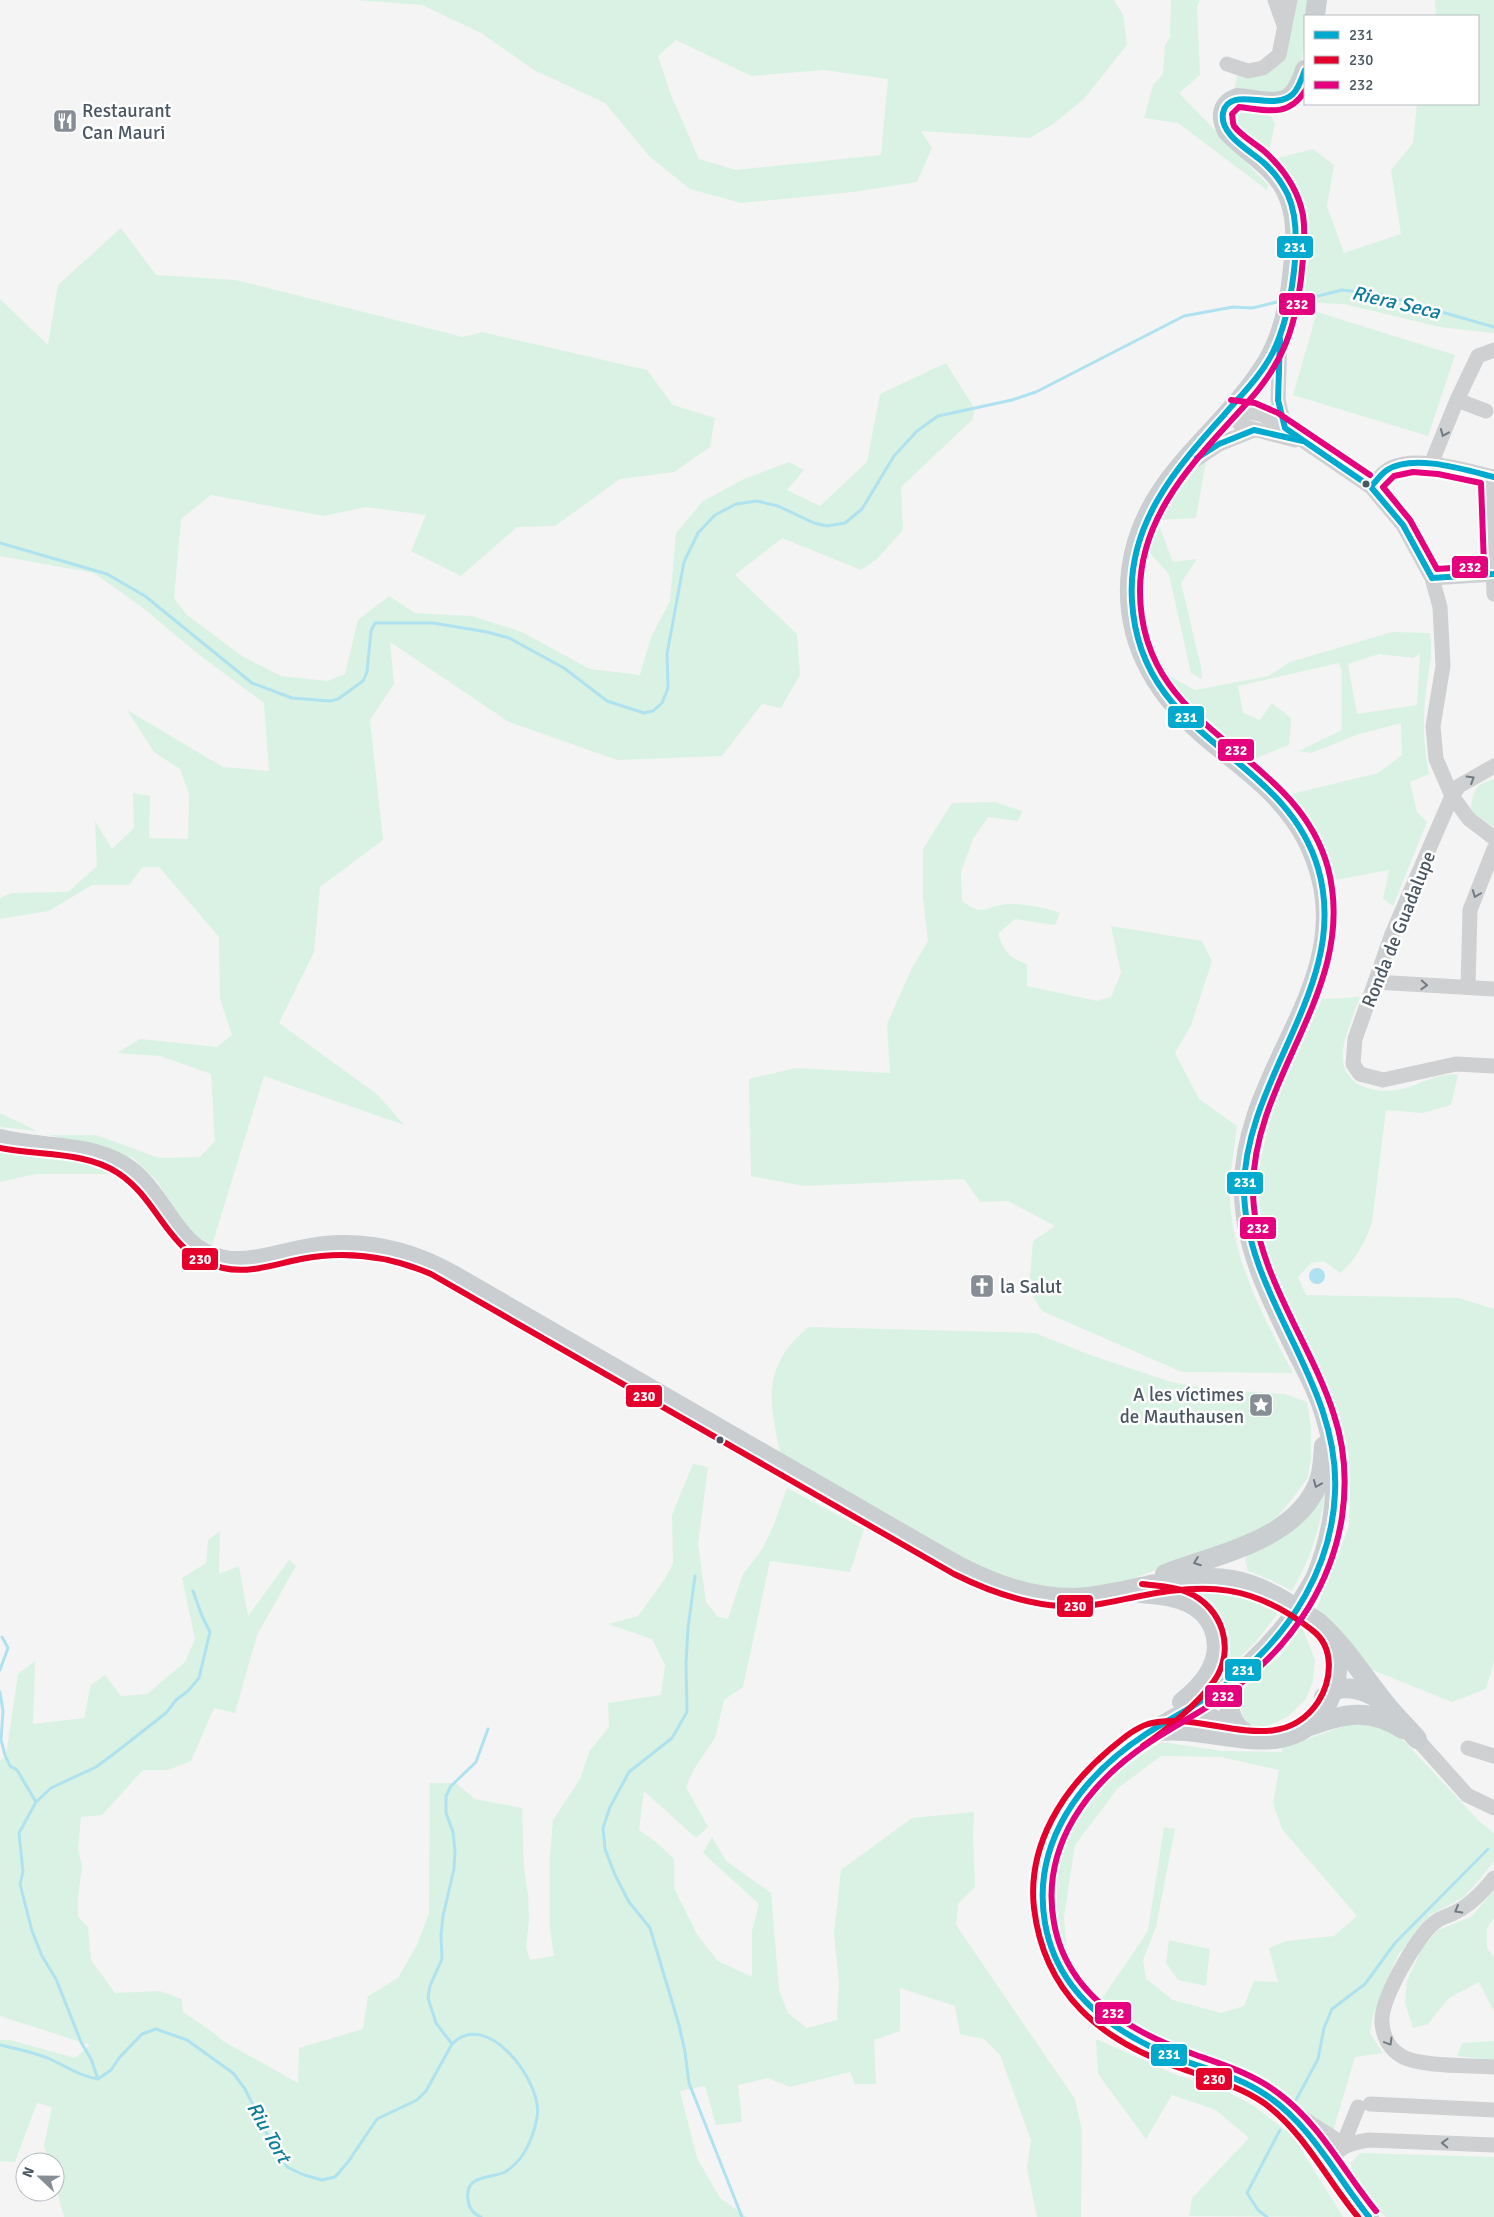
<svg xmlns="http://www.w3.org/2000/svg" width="1494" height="2217" font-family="Signika,sans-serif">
  <rect width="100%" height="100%" fill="#f4f4f4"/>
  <path fill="#d9f2e3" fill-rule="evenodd" d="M356 0H1114L1123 15 1127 45 1084 99 1053 124 1030 138 921 131 932 148 917 182 853 192 741 203 690 189 649 156 605 103 534 70 481 33 422 5ZM676 40 751 76 824 70 888 79 881 155 736 170 699 159 671 95 658 56Z
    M1171 0H1200L1197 7 1200 75 1179 93 1268 185 1267 190 1178 123 1144 118 1153 85 1163 74 1165 45 1170 37Z
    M1290 0H1313L1311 16H1305C1305 45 1305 95 1265 96 1255 96 1244 92 1234 91L1239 68 1279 55Z
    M1435 0H1494V333L1440 327 1344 304 1295 302 1303 234 1299 191 1282 167 1273 163 1233 128 1231 115 1235 107 1271 116 1275 124 1269 151 1278 158 1313 149 1334 165 1327 206 1344 253 1401 234 1391 170 1413 143 1417 104H1478V16H1436Z
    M121 228 156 275 236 280 463 337 482 332 647 370 673 405 715 418 710 447 674 472 620 479 555 526 517 527 461 576 411 551 426 515 366 507 324 516 211 495 181 519 174 598 186 614 242 656 281 676 328 681 345 674 358 620 389 596 415 613 472 616 522 632 590 669 640 675 651 637 670 601 676 533 703 501 744 479 789 462 804 470 787 490 820 506 867 462 880 394 946 363 975 409 972 420 901 487 903 530 877 559 861 570 782 538 735 575 797 634 800 675 781 708 762 704 722 756 617 760 509 722 390 642 394 684 370 720 383 840 320 887 314 952 279 1023 378 1095 404 1125 264 1076 212 1245 189 1232 157 1181 133 1158 49 1135H96L159 1158 200 1157 215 1141 211 1074 160 1056 117 1053 140 1039 217 1047 232 1035 220 999 219 937 159 867H143L129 885H92L49 911 0 919V898L12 893 68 892 97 866 95 821 112 849 134 828 133 793 150 796 149 838 188 839 189 793 180 769 154 752 127 710 223 767 269 771 264 703 198 654 143 608 94 573 0 556V299L48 345 58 285Z
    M1317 312 1455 355 1428 436 1293 395Z
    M1206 461 1196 518 1157 520 1173 562 1197 559 1181 583 1201 667 1202 679 1191 673 1169 574 1149 552 1143 577V558L1151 529 1169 492Z
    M1392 632 1430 633C1434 654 1427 678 1425 699 1423 725 1424 749 1429 774L1410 782 1417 812 1427 822 1393 906 1383 899 1389 870 1335 880 1322 845 1288 795 1378 773 1402 755 1401 723 1359 734 1311 753 1299 751 1342 730V673L1339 663 1238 686 1243 713 1260 720 1272 703 1291 718 1289 745 1249 761 1194 713 1163 676 1148 639 1171 677 1195 690 1269 676 1290 662ZM1420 653 1417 705 1357 714 1348 664 1379 654 1414 658Z
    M1494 779V827L1475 814 1471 808C1473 789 1477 784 1494 779Z
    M995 802 1022 811 1018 821 988 817 973 839 961 872 962 901C984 917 984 907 1006 904 1021 903 1047 908 1060 913L1055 925 1015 919 998 934C1004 951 1010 959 1027 964V986L1097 1001 1111 997 1121 973 1111 926 1202 941 1212 961 1191 1025 1175 1053 1199 1099 1237 1126C1235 1145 1231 1164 1230 1183 1227 1251 1262 1314 1293 1373L1182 1372 1042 1311 1029 1290 1033 1241 1055 1226 1008 1201 980 1202 964 1179 803 1186 751 1176 749 1079 796 1068 890 1073 887 1024 912 968 928 941 923 898V849L952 803Z
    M1360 997C1355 1012 1344 1037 1343 1051 1339 1088 1379 1096 1406 1088 1422 1083 1442 1072 1458 1075L1451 1105 1423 1113 1386 1110 1372 1223C1365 1241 1356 1261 1340 1273L1324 1261 1311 1263 1298 1277 1306 1295 1459 1298 1494 1309V1662L1486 1689 1452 1702 1370 1669 1316 1610 1349 1526 1350 1492 1344 1438 1317 1359 1294 1314 1269 1256 1263 1231 1256 1182 1271 1113 1322 999Z
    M0 1113 37 1131 0 1127Z
    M0 1151 82 1163 111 1174H36L0 1182Z
    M809 1327 1035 1333 1090 1355 1171 1382 1212 1389 1284 1394 1307 1402 1311 1427V1457L1308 1477 1293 1498 1278 1516 1255 1533 1126 1581 1100 1587 1061 1589 1032 1586 1005 1577 972 1563 782 1459C769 1406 760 1366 809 1327Z
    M693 1464 708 1467 698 1544 706 1602 718 1617 728 1619 743 1574 762 1550 774 1524 787 1488 864 1529 850 1572 770 1561 743 1687 724 1700 715 1738 694 1769 686 1787 708 1827 696 1838 644 1791 639 1830 656 1842 674 1859V1888L698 1936 718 1961 752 1977V1931L759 1904 703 1853 712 1837 726 1861 771 1893 779 1990 788 2013 807 2028 837 2020 839 1983 834 1934 841 1870 912 1818 974 1812 973 1833 975 1887 958 1904 956 1925 1075 2099 1082 2131 1081 2217H1037L1027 2168 1031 2140 1000 2055 984 2039 960 2034 955 2006 900 1988V2031L874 2040 876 2084H855L850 2072 790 2087 768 2078 738 2085 742 2122 716 2125 705 2086 680 2091 697 2158 720 2198 747 2217H64L55 2184V2162H49L44 2146 52 2107 37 2103 15 2162 0 2161V2040H10L75 2058 90 2045 0 2016V1761L6 1756 18 1674 35 1661 33 1724 84 1718 91 1685 105 1675 121 1696 147 1694 185 1662 195 1639 182 1578 206 1563 208 1540 220 1531 219 1574 239 1566 248 1616 289 1560 296 1566 257 1635 235 1713 214 1708 191 1761 168 1770H143L102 1815 81 1817 78 1849 82 1866 78 1898V1917L88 1927 91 1960 115 1993 160 1991 182 1999 183 2012 214 2033 223 2041 298 2083 299 2048 363 2029 368 1996 398 1978 417 1945 429 1913 430 1783H456L475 1799 522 1808 524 1868 528 1895 529 1920 526 1948 530 1960 554 1956 550 1929V1856L553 1820 580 1779 590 1750 609 1727 608 1703 661 1695 665 1665 652 1639 608 1624 638 1616 664 1580 673 1564 672 1515Z
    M1326 1486C1320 1529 1313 1553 1292 1591L1271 1580 1248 1571 1245 1560 1250 1552Z
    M1208 1589C1237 1591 1253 1597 1278 1613L1255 1643 1224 1672C1226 1665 1230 1657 1230 1649 1232 1619 1200 1606 1179 1592Z
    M1302 1627 1315 1660 1313 1681 1306 1699 1287 1717 1265 1727 1254 1726 1244 1721 1239 1702 1242 1692 1255 1675 1280 1656Z
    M1347 1725H1371L1387 1729 1403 1740 1479 1821 1494 1833V1861L1480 1879 1464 1897 1430 1915 1398 1955 1373 2016 1370 2033 1383 2053 1355 2057 1333 2131 1247 2072 1149 2035 1111 2010 1101 2000 1148 1931 1164 1827 1175 1829 1156 1927 1143 1960 1146 1979 1173 2000 1221 2013 1244 2006 1254 1981 1278 1982 1269 1948 1286 1941 1334 1936 1357 1916 1282 1829 1273 1803 1279 1770 1221 1757 1161 1756 1118 1788 1075 1845 1064 1917 1067 1953C1064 1943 1060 1933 1057 1924 1055 1914 1056 1903 1055 1893 1052 1819 1105 1779 1161 1742L1223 1751 1282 1752V1748Z
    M1494 1890V1918L1487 1928V1948L1494 1958V2012L1479 1982 1449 1998 1428 2024 1413 2028 1405 2003 1407 1981 1422 1948 1438 1930 1471 1917Z
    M1169 1940 1210 1949 1206 1986 1178 1980 1166 1963Z
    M1096 2039 1179 2076 1217 2086 1254 2106 1293 2136 1343 2217 1189 2216 1192 2198 1249 2138 1216 2110 1172 2095 1146 2139 1098 2074Z
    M1494 2041V2060L1457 2056 1462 2043Z
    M1360 2153 1494 2157V2217H1386L1369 2202 1355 2185 1351 2163Z"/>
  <path fill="#aee2f0" d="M1309 1276a8 8 0 1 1 16 0a8 8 0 1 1-16 0Z"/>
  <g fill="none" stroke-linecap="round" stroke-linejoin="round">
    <path stroke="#aee2f0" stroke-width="3" d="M1298 301 1342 290 1379 294 1494 327
      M0 543 107 574 145 596 252 683 292 698 330 701 338 699 363 681 367 672 371 631 375 623H433L487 632 509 638 564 668 607 701 644 713 653 711 662 703 668 688 667 654 684 562 698 533 715 515 736 504 757 501 778 506 814 523 827 526 845 523 862 509 894 456 917 431 938 416 1012 400 1036 392 1184 316 1233 307 1252 308 1281 301
      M695 1576 688 1628 686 1664 687 1712 672 1738 629 1772 610 1807 603 1828 605 1849 615 1875 629 1902 650 1928 679 2025 685 2052 689 2083 742 2217
      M0 1670 8 1648 2 1637
      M0 1692 3 1711 1 1740 5 1755 10 1766 17 1770 36 1802
      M452 2044 436 2023 428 1998 430 1986 442 1959 441 1935 443 1916 454 1869 455 1850 453 1832 446 1813V1796L451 1786 476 1762 488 1729
      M0 2045C18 2049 34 2052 50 2059 67 2067 80 2076 98 2079L111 2070 119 2058 142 2034 156 2029 187 2040 233 2073 245 2089 270 2140 287 2167 304 2175 322 2180 335 2177 348 2162 377 2119 417 2100 426 2091 452 2044C487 2007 544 2084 537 2117 535 2131 527 2152 517 2162 514 2165 509 2170 505 2172 490 2179 464 2174 468 2200 469 2208 473 2214 481 2217
      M98 2079 91 2059 81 2042 56 1979 42 1956 32 1931 20 1884 23 1872 19 1833 36 1802 51 1788 96 1767 111 1756 166 1713 176 1700 188 1691 199 1678 210 1632 202 1616 193 1591
      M1296 2100 1318 2059 1324 2028 1332 2009 1365 1984 1395 1943 1488 1849
      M1267 2217 1258 2210 1247 2193 1280 2130"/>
    <path stroke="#ced0d2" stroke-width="15" d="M1275 0 1284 25
      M1227 64 1248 71 1263 68 1279 55 1290 0
      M1280 338 1278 400 1285 428
      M1457 400 1486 411
      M1230 409 1261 414 1285 428 1371 487 1403 525 1432 578 1440 607 1443 666 1433 726 1436 759 1452 796 1469 819 1494 838
      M1230 409 1239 423 1246 427 1295 440
      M1192 462 1219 444 1254 430
      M1431 464 1457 400 1478 356 1494 350
      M1490 476 1494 594
      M1371 487C1377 481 1383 471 1391 468 1417 455 1466 471 1494 477
      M1432 578 1494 574
      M1494 766 1459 786 1452 796 1392 934 1355 1039 1353 1064 1360 1074 1383 1080 1456 1064 1494 1066
      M1375 982 1494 989
      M1468 987 1470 910 1494 849
      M1417 1739 1467 1795 1494 1808
      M1468 1748 1494 1756
      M1494 1878C1483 1892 1471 1905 1454 1913 1448 1916 1439 1918 1434 1923 1416 1938 1380 2000 1382 2023 1383 2037 1390 2050 1403 2057 1423 2067 1470 2065 1494 2067
      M1370 2104 1494 2110
      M1296 2114 1337 2140 1349 2143
      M1344 2142 1358 2107
      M1330 2166C1336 2146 1350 2143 1369 2140L1494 2145"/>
    <path stroke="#caced1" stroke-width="20" d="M1315 16 1317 0
      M1305 70C1291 114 1272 101 1237 98 1221 104 1220 117 1227 131 1245 151 1272 165 1285 189 1298 214 1296 241 1293 268 1290 301 1284 334 1267 362 1222 436 1142 477 1131 571 1123 642 1159 698 1211 741 1248 771 1285 797 1307 840 1374 974 1242 1060 1244 1190 1244 1248 1272 1301 1297 1352 1308 1373 1320 1396 1326 1419 1342 1473 1336 1528 1315 1579
      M0 1139C41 1150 84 1143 122 1165 166 1191 171 1251 225 1260 249 1264 276 1255 300 1250 355 1238 405 1248 453 1275L958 1566C995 1585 1031 1598 1074 1598 1102 1597 1129 1589 1156 1584 1217 1571 1252 1577 1303 1613 1308 1616 1314 1619 1319 1623 1343 1644 1364 1677 1384 1702 1394 1715 1406 1726 1417 1739
      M1165 1574C1217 1554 1294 1541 1318 1484 1323 1472 1323 1459 1324 1446
      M1141 1593C1157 1595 1174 1595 1189 1603 1200 1608 1208 1616 1213 1627 1226 1658 1205 1684 1182 1702
      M1291 1619C1270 1647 1245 1671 1216 1692 1169 1725 1116 1746 1079 1792 1052 1824 1040 1865 1042 1906 1047 1986 1106 2032 1176 2057 1207 2069 1241 2076 1268 2096 1312 2126 1334 2179 1369 2217
      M1238 1675C1229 1695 1224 1711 1239 1729
      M1324 1697C1341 1681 1366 1690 1382 1701
      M1188 1709 1243 1731
      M1310 1726C1345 1713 1370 1708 1403 1729
      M1154 1732C1213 1722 1289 1770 1327 1704 1338 1684 1340 1662 1333 1641"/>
    <path stroke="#caced1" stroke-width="20" d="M1291 1619 1315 1579"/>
    <defs>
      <path id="bus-1" d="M1305 70C1302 77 1299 88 1293 94 1273 113 1229 84 1223 113 1219 135 1251 151 1264 163 1274 172 1282 183 1288 195 1305 233 1291 315 1273 352 1261 376 1241 395 1224 415 1175 469 1127 525 1132 601 1140 742 1284 752 1318 868 1352 984 1245 1075 1244 1188 1244 1298 1341 1380 1335 1493 1332 1566 1292 1631 1237 1676 1209 1699 1176 1715 1146 1734 1082 1776 1031 1842 1045 1923 1057 1994 1117 2035 1179 2059 1209 2070 1240 2077 1266 2095 1311 2125 1336 2176 1369 2217
        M1280 339 1278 400 1285 428 1371 487 1403 525 1432 578
        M1197 458 1219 444 1254 430 1303 441
        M1371 487C1376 481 1381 474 1387 470 1413 453 1466 470 1494 477
        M1432 578 1494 574"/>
      <path id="bus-2" d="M0 1148C38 1156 85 1151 118 1173 161 1201 167 1256 223 1268 249 1274 276 1264 301 1259 347 1250 389 1256 431 1274L954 1574C988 1591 1024 1604 1062 1606 1087 1608 1111 1602 1135 1597 1206 1582 1253 1584 1312 1630 1335 1647 1332 1680 1318 1702 1278 1762 1203 1708 1148 1724 1133 1729 1120 1741 1109 1750 1063 1789 1027 1845 1034 1908 1044 1993 1100 2040 1177 2067 1207 2078 1238 2085 1264 2103 1304 2132 1327 2180 1358 2217
        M1142 1584C1157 1586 1173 1586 1187 1592 1223 1607 1236 1650 1214 1681 1199 1703 1165 1731 1143 1746"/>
      <path id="bus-3" d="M1305 91C1288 118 1266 110 1239 107L1232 114C1233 118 1232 122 1234 126 1240 135 1256 144 1264 151 1284 169 1298 189 1303 215 1306 236 1303 258 1301 279 1297 309 1291 339 1275 365 1263 387 1244 406 1227 425 1184 472 1140 523 1140 591 1140 735 1295 747 1328 868 1359 987 1254 1074 1253 1187 1252 1270 1310 1339 1334 1415 1345 1448 1347 1483 1342 1517 1332 1581 1296 1638 1246 1679 1217 1704 1182 1721 1150 1742 1088 1783 1040 1846 1054 1923 1066 1991 1125 2029 1185 2051 1217 2063 1251 2072 1278 2093 1320 2124 1344 2172 1376 2211
        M1231 400 1255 403 1278 413 1370 475
        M1413 472 1438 474 1481 483 1484 566 1437 569 1410 520 1383 487 1394 476Z"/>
    </defs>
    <use href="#bus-1" stroke="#fff" stroke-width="10"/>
    <use href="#bus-2" stroke="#fff" stroke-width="10"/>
    <use href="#bus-3" stroke="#fff" stroke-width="10"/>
    <use href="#bus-1" stroke="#00a9ce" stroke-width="6"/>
    <use href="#bus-2" stroke="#e4002b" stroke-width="6"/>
    <use href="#bus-3" stroke="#e5007d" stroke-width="6"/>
  </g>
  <defs><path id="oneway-chevron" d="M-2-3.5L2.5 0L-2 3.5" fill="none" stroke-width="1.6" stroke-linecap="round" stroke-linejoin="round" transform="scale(1.25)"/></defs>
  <g stroke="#727b83">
    <use href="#oneway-chevron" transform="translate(1444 433) rotate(112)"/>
    <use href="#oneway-chevron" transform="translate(1471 779) rotate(-31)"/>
    <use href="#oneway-chevron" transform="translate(1476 894) rotate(111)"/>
    <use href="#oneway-chevron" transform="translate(1424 985) rotate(3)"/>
    <use href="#oneway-chevron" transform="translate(1458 1910) rotate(150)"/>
    <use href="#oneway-chevron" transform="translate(1389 2042) rotate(59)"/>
    <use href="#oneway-chevron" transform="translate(1445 2143) rotate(-178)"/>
  </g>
  <g stroke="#707a83">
    <use href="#oneway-chevron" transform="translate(1317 1484) rotate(113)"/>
    <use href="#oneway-chevron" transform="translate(1197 1562) rotate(160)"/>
  </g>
  <defs>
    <symbol id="restaurant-square" viewBox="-11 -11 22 22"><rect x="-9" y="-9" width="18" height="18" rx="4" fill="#868d94" stroke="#fff"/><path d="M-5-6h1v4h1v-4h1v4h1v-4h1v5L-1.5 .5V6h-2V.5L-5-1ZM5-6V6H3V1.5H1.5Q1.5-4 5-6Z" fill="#fff"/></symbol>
    <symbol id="church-square" viewBox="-11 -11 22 22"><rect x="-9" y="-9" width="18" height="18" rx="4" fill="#868d94" stroke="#fff"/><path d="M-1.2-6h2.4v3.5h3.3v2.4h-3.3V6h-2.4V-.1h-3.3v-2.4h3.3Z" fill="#fff"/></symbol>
    <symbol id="sight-square" viewBox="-11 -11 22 22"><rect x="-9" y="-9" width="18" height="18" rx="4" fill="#868d94" stroke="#fff"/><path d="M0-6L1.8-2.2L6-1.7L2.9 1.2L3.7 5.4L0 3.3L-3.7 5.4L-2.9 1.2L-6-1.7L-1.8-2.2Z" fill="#fff"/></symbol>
  </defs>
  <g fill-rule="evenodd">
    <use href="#restaurant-square" x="51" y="107" width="28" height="28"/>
    <use href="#church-square" x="968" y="1272" width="28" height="28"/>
    <use href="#sight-square" x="1247" y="1391" width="28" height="28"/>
  </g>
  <g fill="#4a5661" stroke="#fff" stroke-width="2">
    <circle cx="1366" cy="484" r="4.5"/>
    <circle cx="720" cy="1440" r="4.5"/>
  </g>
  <g text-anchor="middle" stroke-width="5" stroke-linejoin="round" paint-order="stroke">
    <g font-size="19" fill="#4a5661" stroke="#fff" text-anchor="start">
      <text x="82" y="117">Restaurant<tspan x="82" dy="22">Can Mauri</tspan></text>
      <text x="1000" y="1293">la Salut</text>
      <text x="1244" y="1401" text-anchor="end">A les víctimes<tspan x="1244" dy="22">de Mauthausen</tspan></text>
    </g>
    <g font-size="19" fill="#4a5661" stroke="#fff">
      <text transform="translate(1398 929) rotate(-68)" y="7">Ronda de Guadalupe</text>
    </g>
    <g font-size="20" font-style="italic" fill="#0c7c9b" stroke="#fff">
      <text transform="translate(1396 302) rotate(13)" y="7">Riera Seca</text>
      <text transform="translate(269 2132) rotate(60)" y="7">Riu Tort</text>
    </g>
  </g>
  <g stroke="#fff" stroke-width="2">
    <rect x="1276" y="235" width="38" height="24" rx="5" fill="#00a9ce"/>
    <rect x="1278" y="292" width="38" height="24" rx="5" fill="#e5007d"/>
    <rect x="1451" y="555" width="38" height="24" rx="5" fill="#e5007d"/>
    <rect x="1167" y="705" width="38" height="24" rx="5" fill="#00a9ce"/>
    <rect x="1217" y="738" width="38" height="24" rx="5" fill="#e5007d"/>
    <rect x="1226" y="1171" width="38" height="24" rx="5" fill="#00a9ce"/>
    <rect x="1239" y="1216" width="38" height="24" rx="5" fill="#e5007d"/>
    <rect x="181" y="1247" width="38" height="24" rx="5" fill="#e4002b"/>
    <rect x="625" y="1384" width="38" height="24" rx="5" fill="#e4002b"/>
    <rect x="1056" y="1594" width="38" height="24" rx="5" fill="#e4002b"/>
    <rect x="1224" y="1658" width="38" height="24" rx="5" fill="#00a9ce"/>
    <rect x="1204" y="1684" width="39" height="24" rx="5" fill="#e5007d"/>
    <rect x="1094" y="2001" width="38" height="24" rx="5" fill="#e5007d"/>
    <rect x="1150" y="2043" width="38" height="24" rx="5" fill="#00a9ce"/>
    <rect x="1195" y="2067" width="38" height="24" rx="5" fill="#e4002b"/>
  </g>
  <g font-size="14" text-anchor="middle" font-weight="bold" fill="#fff">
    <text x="1295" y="252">231</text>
    <text x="1297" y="309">232</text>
    <text x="1470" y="572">232</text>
    <text x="1186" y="722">231</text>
    <text x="1236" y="755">232</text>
    <text x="1245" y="1187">231</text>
    <text x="1258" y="1233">232</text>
    <text x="200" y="1264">230</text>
    <text x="644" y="1401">230</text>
    <text x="1075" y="1611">230</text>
    <text x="1243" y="1675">231</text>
    <text x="1223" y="1701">232</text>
    <text x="1113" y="2018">232</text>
    <text x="1169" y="2059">231</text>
    <text x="1214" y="2084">230</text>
  </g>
  <rect x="1304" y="15" width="175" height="90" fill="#ffffff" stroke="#b7bbc0"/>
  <rect x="1314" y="31" width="25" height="8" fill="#00a9ce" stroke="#b7bbc0"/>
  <text x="1349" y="40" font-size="15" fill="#4a5661">231</text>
  <rect x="1314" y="56" width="25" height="8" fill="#e4002b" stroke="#b7bbc0"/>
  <text x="1349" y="65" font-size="15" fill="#4a5661">230</text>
  <rect x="1314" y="81" width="25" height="8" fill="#e5007d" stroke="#b7bbc0"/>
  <text x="1349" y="90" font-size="15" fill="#4a5661">232</text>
  <g transform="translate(40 2177) rotate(292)"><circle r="24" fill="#ffffff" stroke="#b7bbc0"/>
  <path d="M0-4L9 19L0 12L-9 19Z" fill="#868d94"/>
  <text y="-8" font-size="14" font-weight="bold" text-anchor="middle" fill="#4a5661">N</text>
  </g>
</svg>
